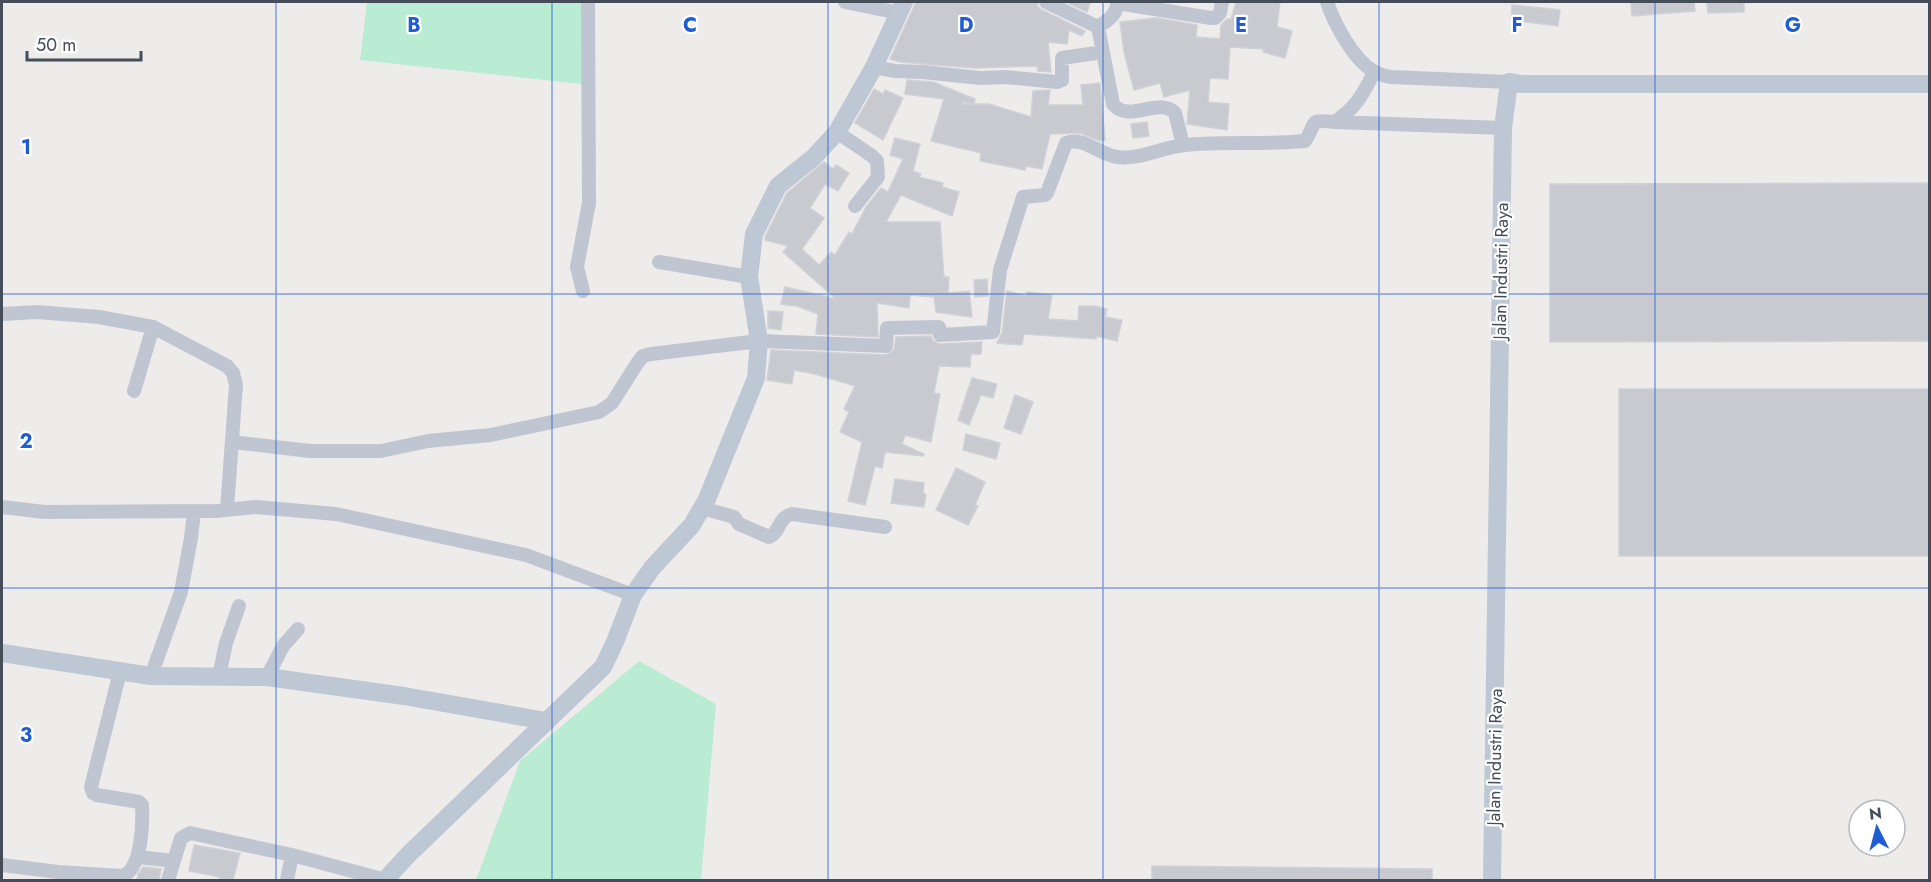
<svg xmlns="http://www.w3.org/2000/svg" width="1931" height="882" font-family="Jost,sans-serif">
  <rect width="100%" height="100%" fill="#eeebeb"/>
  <path fill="#b9ecd2" d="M367 2H587L591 85 360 60Z
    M639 661 716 704 701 880H476L520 761Z"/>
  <path fill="#c8cad0" stroke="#cfd1d7" stroke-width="1.5" d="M916 2H1037L1038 7 1042 10 1085 31 1082 36 1069 30 1067 44 1048 42 1051 72 1038 71 1037 66 975 68 900 62 890 59Z
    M1066 2H1090L1087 12Z
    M1236 2H1280L1277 27 1292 31 1285 58 1263 52 1264 49 1230 47 1228 79 1210 78 1208 102 1229 104 1227 130 1187 124 1190 90 1164 97 1160 83 1134 90 1124 52 1120 22 1157 18 1197 25 1196 37 1220 39 1221 25 1227 19H1231Z
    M1631 2H1694L1695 11 1632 16Z
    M1707 2H1744V12L1708 13Z
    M1512 5 1560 10 1558 26 1511 20Z
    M907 80 933 82 975 99 974 104 963 102 962 104H989L1031 117 1033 91 1050 90 1048 105H1083L1081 85 1100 83 1105 140 1100 141 1080 133 1050 134 1042 169 1026 166 1025 170 980 161 981 153 931 141 944 99 905 94Z
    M874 89 883 94 885 90 903 98 883 140 855 123Z
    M1147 122 1149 136 1133 138 1131 124Z
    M895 138 920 144 913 171 921 174 919 177 943 183 942 187 959 192 952 216 901 195 886 222H940L944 277H949L948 293 969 291 972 317 936 312 934 297 910 295 909 308 877 303 878 337 816 334 818 314 794 305 793 306 781 304 785 287 836 299 783 252 788 246 765 240V237L787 193 824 162 833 169 836 165 849 173 838 191 825 184 810 208 824 218 802 249 819 265 831 252 835 255 849 232 852 234 866 207 881 188 888 192 903 159 890 155Z
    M1929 183V341L1550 342V184Z
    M987 279 988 296 975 297 974 280Z
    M1007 291 1027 296V292L1052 295 1048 319 1078 321 1079 306H1095L1107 309 1105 317 1122 320 1117 341 1096 336V339L1024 334 1022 345 997 343 1002 333Z
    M768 311 783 312 781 330 768 328Z
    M931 336 933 341 940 344 982 342 981 354H971L970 367 939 366 934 393 940 394 931 442 905 435 902 444 924 454 923 456 885 452 882 468 875 466 865 505 848 501 862 442 840 432 849 412 844 409 855 386 815 374 794 370 792 384 767 380 771 350 886 355 894 350 896 337Z
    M972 378 997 384 993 398 981 395 969 425 958 420Z
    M1619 389H1929V556H1619Z
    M1015 395 1033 402 1021 434 1004 428Z
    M966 434 1000 443 996 459 963 450Z
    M956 468 985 482 975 505 978 506 968 525 936 510Z
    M895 479 924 483 923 493 926 494 924 507 891 503Z
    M194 845 240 853 233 880H219L220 877 189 871Z
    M1152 866 1432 869V880H1152Z
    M143 867 161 869 159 880H137L138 874Z"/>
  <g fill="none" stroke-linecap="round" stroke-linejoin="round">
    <path stroke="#bfc6d1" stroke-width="14" d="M845 2 899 13
      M1046 2 1098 27
      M1117 2C1118 14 1108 20 1098 27L1113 104C1129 124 1159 96 1175 113L1183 145
      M1327 2C1334 23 1353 59 1373 71 1378 74 1385 76 1391 77L1509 82
      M1117 3 1211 18H1215L1220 13 1222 2
      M874 67 895 71 923 72 980 78 1005 77 1057 82 1062 80V58L1103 52
      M1335 122 1503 128
      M837 132 872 156 877 161 878 177 855 206
      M659 262 749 277
      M583 291 577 267 589 203 588 2
      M2 314 37 312 99 317 153 327 227 366 233 373 236 385 227 509
      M134 391 153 327
      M232 442 310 451H381L428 441 491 435 599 412 612 403 638 362 643 356 651 354 759 341 886 346 887 328 939 327 940 335 993 332 1000 270 1023 197 1045 195 1047 193 1066 143C1083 136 1100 155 1117 157 1140 160 1163 147 1185 145 1225 141 1265 145 1305 141 1318 122 1307 119 1335 122 1356 107 1363 95 1374 72
      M2 507 44 512 216 511 256 507 336 514 526 555 633 595
      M702 508 734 517 739 524 769 537C780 533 778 517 792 514L885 527
      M151 676 181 592 191 538 194 512
      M219 676 226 643 239 606
      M267 677 283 646 298 629
      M138 857 174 861
      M2 865 58 872 122 876C142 870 143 823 142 805L139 802 97 795 93 793 91 787 120 672
      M168 880 181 838 190 833 292 855 386 880
      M287 880 292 855"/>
    <path stroke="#bec7d4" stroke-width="18" d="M2 653 151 676 267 677 404 696 546 721
      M385 880 407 856 603 667 615 642 633 595 652 568 692 525 707 499 752 388 756 378 759 341 749 277 754 234 778 186 814 157 837 132 874 67 904 2
      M1492 880 1503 128 1509 82 1521 84H1930"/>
  </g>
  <path fill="none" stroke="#1e5dd5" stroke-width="1.5" stroke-opacity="0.55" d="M276 2V880M552 2V880M828 2V880M1103 2V880M1379 2V880M1655 2V880M2 294H1930M2 588H1930"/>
  <g text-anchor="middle" stroke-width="4.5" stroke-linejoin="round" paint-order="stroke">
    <g font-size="18" fill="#454d58" stroke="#fff">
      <text transform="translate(1501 271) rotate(-89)" y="6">Jalan Industri Raya</text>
      <text transform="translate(1495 757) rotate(-89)" y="6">Jalan Industri Raya</text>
    </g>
  </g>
  <g font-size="20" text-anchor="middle" font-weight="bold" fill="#1e5dd5" stroke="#fff" stroke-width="4.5" stroke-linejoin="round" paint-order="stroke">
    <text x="414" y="32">B</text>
    <text x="690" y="32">C</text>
    <text x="966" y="32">D</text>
    <text x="1241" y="32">E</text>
    <text x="1517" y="32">F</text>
    <text x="1793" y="32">G</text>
    <text x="26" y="154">1</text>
    <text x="26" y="448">2</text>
    <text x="26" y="742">3</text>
  </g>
  <rect width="1931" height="882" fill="none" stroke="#454d58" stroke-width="6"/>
  <g transform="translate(1877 828) rotate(354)"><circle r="28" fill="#ffffff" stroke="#b5b8bc" stroke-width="1.5"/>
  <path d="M0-4.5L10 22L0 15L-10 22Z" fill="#1e5dd5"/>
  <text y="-9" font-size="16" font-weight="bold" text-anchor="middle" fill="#454d58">N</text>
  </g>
  <path d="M27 51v9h114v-9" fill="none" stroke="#454d58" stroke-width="3"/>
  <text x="36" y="51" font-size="18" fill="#454d58" stroke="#ffffff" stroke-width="4.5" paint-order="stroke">50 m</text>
</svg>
